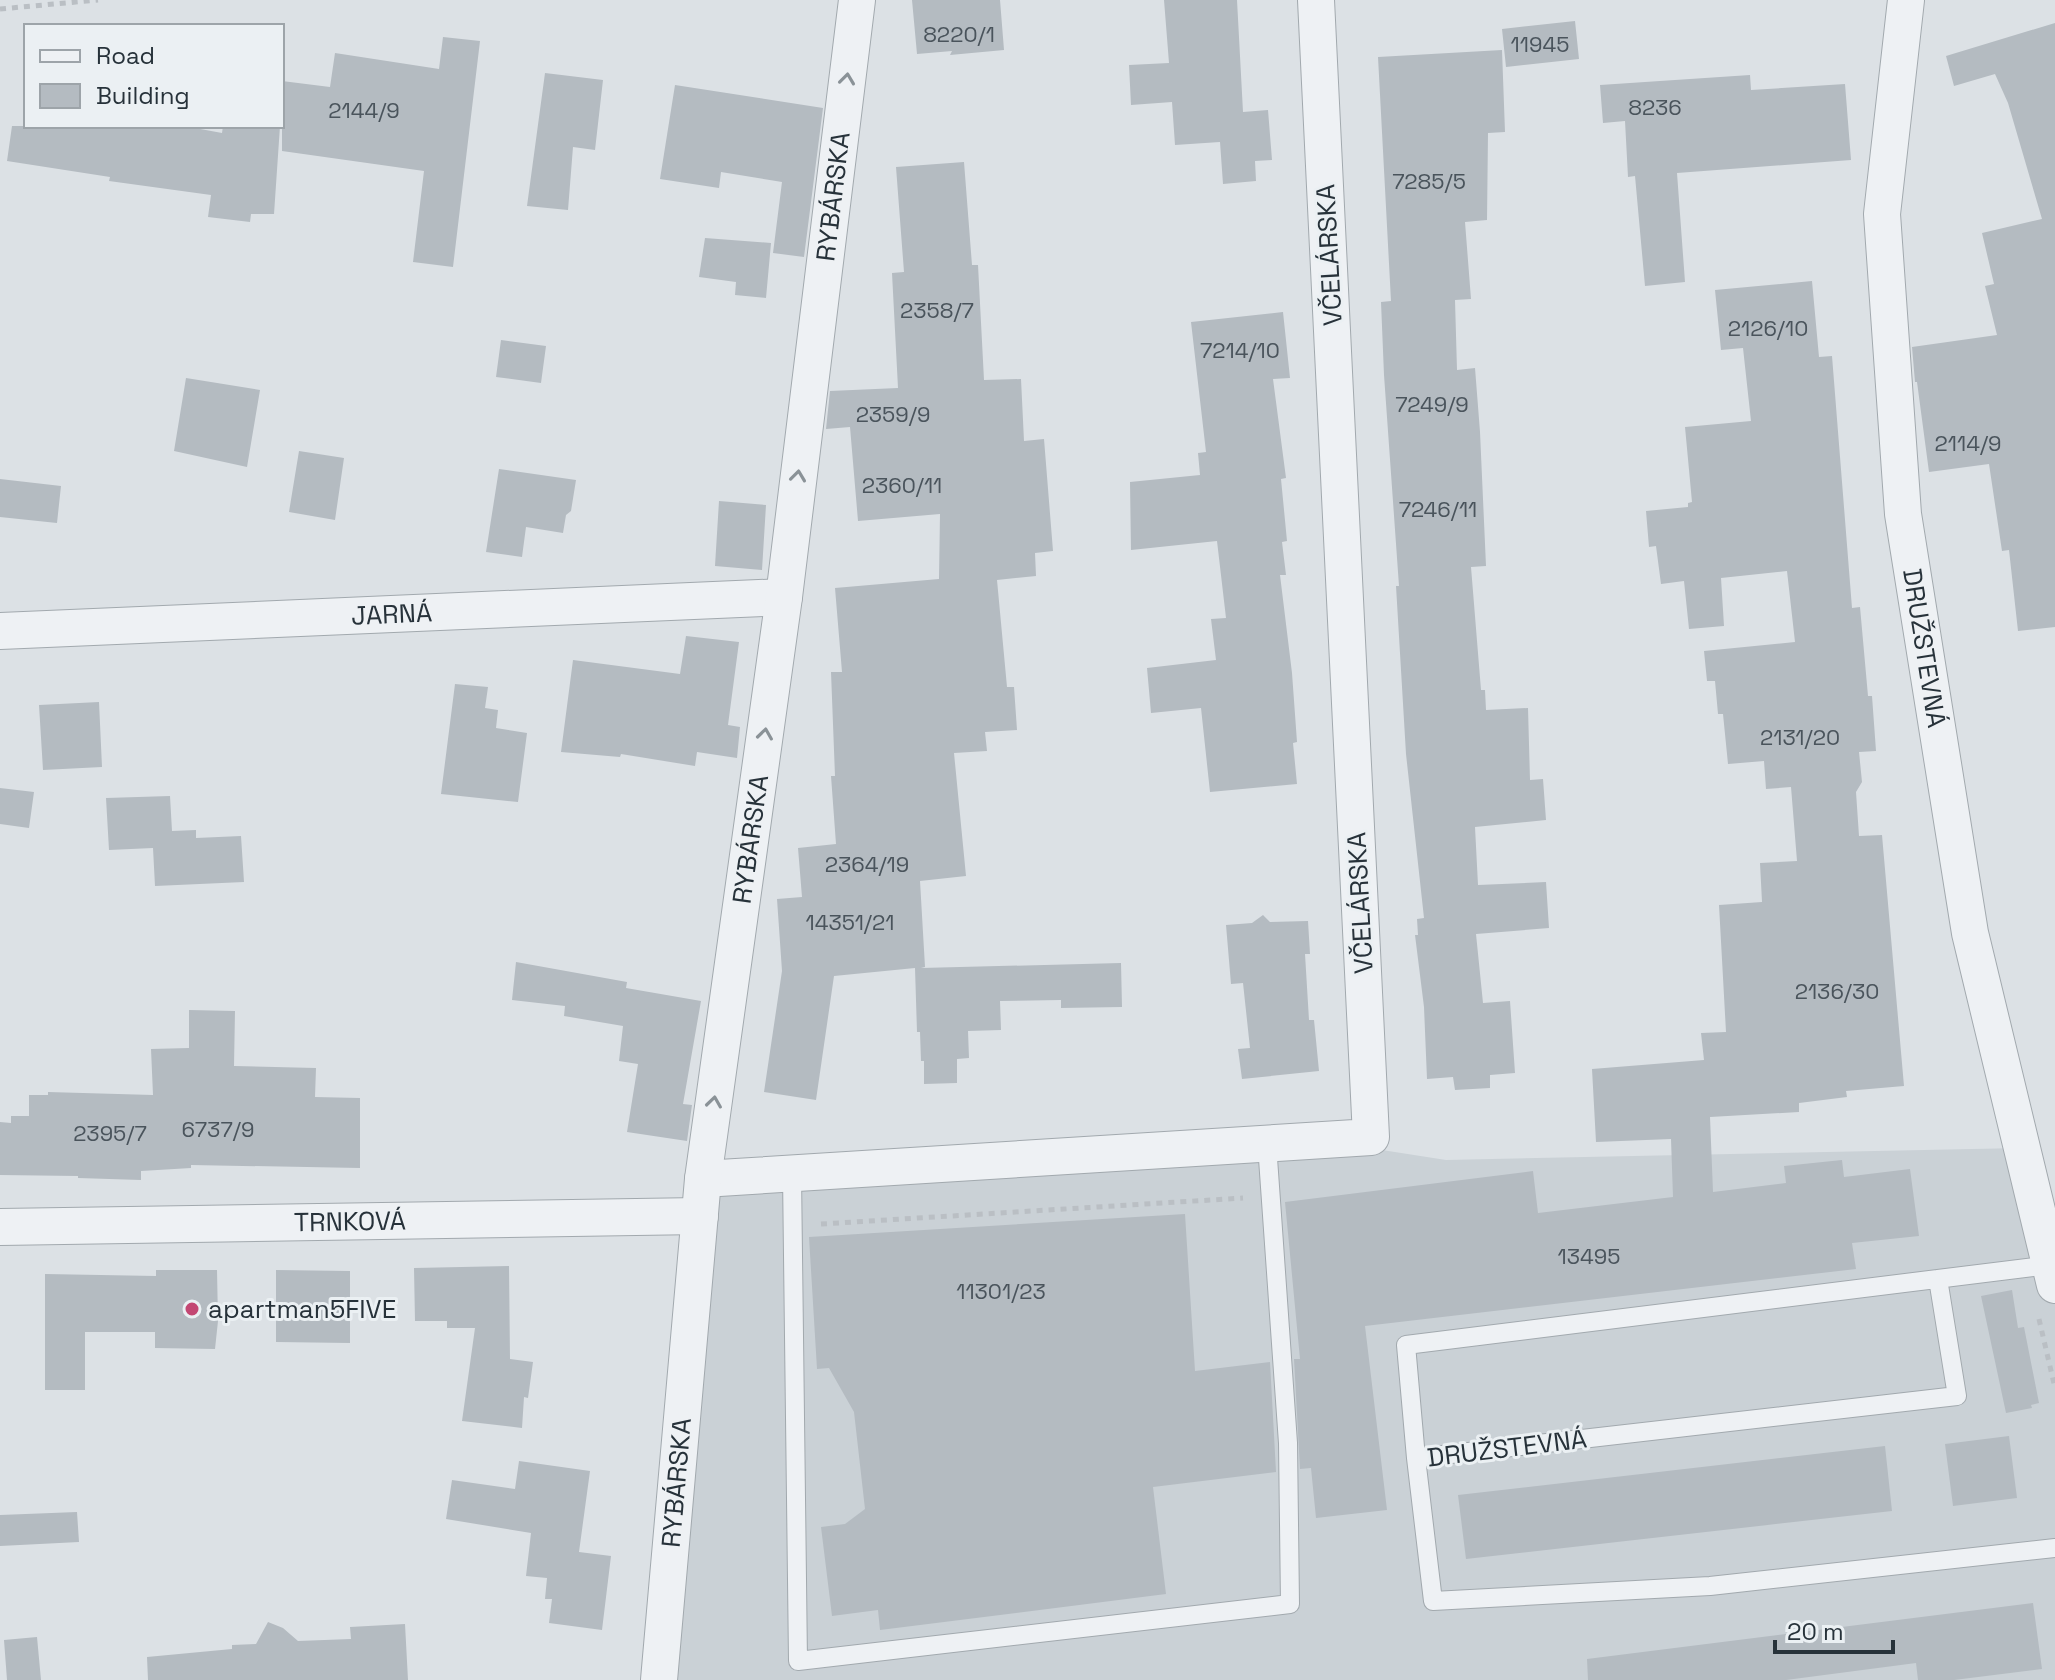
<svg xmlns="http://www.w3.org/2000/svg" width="2055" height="1680" font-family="'Space Grotesk',sans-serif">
  <rect width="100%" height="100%" fill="#dce1e5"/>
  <path fill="#cad1d6" d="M2021 1148 2055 1285V1680H646L692 1192 1382 1150 1446 1160Z"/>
  <path fill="#b4bbc1" d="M912 0H1000L1004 50 950 55 952 51 917 54Z
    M1164 0H1237L1243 112 1268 110 1272 160 1255 161 1256 181 1223 184 1220 142 1175 145 1172 102 1131 105 1129 65 1169 63Z
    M1575 21 1579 59 1506 67 1502 29Z
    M2055 23V627L2018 631 2009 550 2002 551 1989 464 1929 472 1917 382H1915L1912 347 1997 335 1985 286 1994 284 1982 233 2042 219 2008 103 1995 74 1954 86 1946 56Z
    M443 37 480 41 453 267 413 262 424 171 282 151V81L330 87 335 53 439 69Z
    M1502 50 1505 132 1488 133 1487 220 1465 222 1471 299 1455 300 1457 370 1475 368 1480 432 1486 566 1471 567 1481 690H1485L1486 710 1528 708 1530 780 1543 779 1546 820 1475 827 1478 885 1546 882 1549 928 1476 934 1483 1003 1510 1001 1515 1073 1490 1075V1088L1455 1090 1453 1077 1427 1079 1424 1007 1415 935H1418L1417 919 1424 918 1406 754 1396 586H1399L1384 375 1381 302 1391 301 1378 57Z
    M545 73 603 80 595 150 573 147 568 210 527 206Z
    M1750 75 1751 90 1845 84 1851 160 1677 173 1685 282 1645 286 1635 176 1628 177 1625 121 1603 123 1600 85Z
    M675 85 823 108 804 257 773 253 782 182 721 172 719 188 660 179Z
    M12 126H184L222 133 223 126H280L274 214H251L250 222 208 217 211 195 109 181 110 177 7 161Z
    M964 162 972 265H978L984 380 1021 379 1024 441 1044 439 1053 551 1035 553 1036 576 997 580 1007 687H1014L1017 730 985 732 987 751 954 753 966 876 920 881 925 967 921 968 1121 963 1122 1007 1061 1008V1000L1000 1001 1001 1030 968 1031 969 1058 957 1059V1083L924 1084V1061H921L920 1032H917L915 968 834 976 816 1100 764 1092 782 971 777 899 802 897 798 848 836 844 831 776H835L831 672H842L835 588 939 579 940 514 858 521 850 427 826 429 830 391 898 388 892 273 904 272 896 167Z
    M705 238 771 243 766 298 735 295 736 282 699 277Z
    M1812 281 1819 357 1832 356 1852 608 1860 607 1868 696H1872L1876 751 1859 752 1862 782 1856 792 1859 836 1882 835 1904 1086 1846 1091 1847 1097 1799 1103V1112L1710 1117 1713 1192 1786 1183 1784 1166 1842 1160 1844 1177 1910 1169 1919 1236 1852 1243 1856 1269 1365 1326 1387 1510 1316 1518 1311 1468 1300 1469 1294 1359H1300L1285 1202 1533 1171 1538 1213 1673 1197 1671 1139 1596 1142 1592 1069 1704 1060 1701 1033 1726 1032 1719 905 1762 902 1760 863 1797 861 1791 787 1766 789 1764 761 1728 764 1723 714H1718L1715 681H1707L1704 651 1795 642 1787 571 1721 578 1724 626 1689 629 1684 581 1661 584 1656 546 1649 547 1646 511 1688 507V503L1692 502 1685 427 1751 421 1743 348 1721 350 1715 290Z
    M1283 312 1290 378 1273 379 1286 478 1281 479 1287 541 1282 542 1286 575H1280L1292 673 1297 742 1293 743 1297 784 1210 792 1201 708 1151 713 1147 668 1216 660 1211 619 1226 618 1217 541 1131 550 1130 482 1200 475 1198 453 1206 452 1191 322Z
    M501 340 546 346 541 383 496 377Z
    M186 378 260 390 247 467 174 451Z
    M299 451 344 458 335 520 289 512Z
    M499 469 576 480 571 511 566 515 563 533 526 527 522 557 486 552Z
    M0 479 61 486 57 523 0 517Z
    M719 501 766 505 762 570 715 566Z
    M686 636 739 642 728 725 740 727 737 758 697 752 695 766 621 754 620 757 561 752 573 660 680 674Z
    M455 684 488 687 485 708 498 710 496 728 527 733 518 802 441 794Z
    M99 702 102 767 43 770 39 705Z
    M0 788 34 792 29 828 0 824Z
    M170 796 172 831 196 830V838L241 836 244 882 155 886 153 848 109 850 106 798Z
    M1263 915 1270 922 1308 921 1310 954H1305L1309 1020H1314L1319 1071 1242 1079 1238 1049 1250 1048 1243 983 1231 984 1226 925 1252 923Z
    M516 962 627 982 626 988 701 1001 683 1104 692 1105 687 1141 627 1132 638 1064 619 1061 623 1026 564 1016 565 1006 512 1000Z
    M189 1010 235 1011 234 1066 316 1068 315 1097 360 1098V1168L191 1165V1168L141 1171V1180L78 1178V1176L0 1175V1122L11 1123V1116H29V1095H48V1092L153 1095 151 1049 189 1048Z
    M1185 1214 1195 1371 1270 1362 1276 1472 1153 1487 1166 1594 880 1630 878 1610 832 1616 821 1527 845 1524 865 1509 854 1412 829 1368 817 1369 809 1237Z
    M509 1266 510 1359 533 1362 528 1398 524 1397 522 1428 462 1421 475 1328H447V1321H415L414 1268Z
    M156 1270H217L218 1321 215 1349 155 1348V1332H85V1390H45V1274L156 1276Z
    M276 1270 350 1271V1343L276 1342Z
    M2012 1290 2018 1328 2024 1327 2039 1403 2031 1405 2032 1408 2006 1413 1981 1296Z
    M2009 1436 2017 1498 1953 1506 1945 1444Z
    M1885 1446 1892 1511 1466 1559 1458 1495Z
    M519 1461 590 1471 579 1552 611 1556 602 1630 549 1623 552 1599H545L547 1578 526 1576 531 1533 446 1519 452 1480 515 1489Z
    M77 1512 79 1542 0 1546V1515Z
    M2033 1603 2042 1669 1954 1680H1918L1916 1663 1786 1680H1588L1587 1659Z
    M268 1622 283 1628 298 1641 351 1639 350 1627 405 1624 408 1680H148L147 1657 232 1649V1645L256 1644Z
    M37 1637 41 1680H7L4 1640Z"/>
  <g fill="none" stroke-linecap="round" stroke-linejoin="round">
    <defs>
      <path id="service" d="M792 1174 798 1661 1290 1604 1288 1443 1267 1144
        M1938 1279 1957 1396 1416 1458 1433 1601 1710 1586 2055 1548
        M1416 1458 1406 1345 2050 1265"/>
      <g id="minor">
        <path id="s1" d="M1906 0 1882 214 1903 514 1970 933 2055 1285"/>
        <path id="s2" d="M0 631 784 597"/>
        <path d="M703 1179 1371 1137 1316 0"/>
        <path id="s3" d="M0 1227 700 1216"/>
        <path id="s4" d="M659 1680 703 1179 784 597 857 0"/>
      </g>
    </defs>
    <use href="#service" stroke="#a2a9ae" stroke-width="20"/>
    <use href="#minor" stroke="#a2a9ae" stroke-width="38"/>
    <path stroke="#babfc4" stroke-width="5" stroke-dasharray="6 6" stroke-linecap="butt" d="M0 9 98 0
      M821 1224 1243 1198
      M2039 1319 2055 1388"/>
    <use href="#service" stroke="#eef1f4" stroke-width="18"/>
    <use href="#minor" stroke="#eef1f4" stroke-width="36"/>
  </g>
  <defs><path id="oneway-chevron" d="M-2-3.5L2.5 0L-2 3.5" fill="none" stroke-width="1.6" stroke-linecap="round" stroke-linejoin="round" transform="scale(2)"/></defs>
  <g stroke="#8a9297">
    <use href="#oneway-chevron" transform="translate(847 79) rotate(-83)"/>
    <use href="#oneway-chevron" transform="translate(798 476) rotate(-83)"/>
    <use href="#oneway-chevron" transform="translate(765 734) rotate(-82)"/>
    <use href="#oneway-chevron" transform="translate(714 1102) rotate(-82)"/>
  </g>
  <circle fill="#c34773" stroke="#ebf0f3" stroke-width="3" cx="192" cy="1309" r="8"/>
  <g text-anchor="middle" stroke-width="6" stroke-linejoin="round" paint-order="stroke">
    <g font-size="22" fill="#4a545c">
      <text x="959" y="42">8220/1</text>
      <text x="1540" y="52">11945</text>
      <text x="1655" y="115">8236</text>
      <text x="364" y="118">2144/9</text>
      <text x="1429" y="189">7285/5</text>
      <text x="937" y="318">2358/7</text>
      <text x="1768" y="336">2126/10</text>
      <text x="1240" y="358">7214/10</text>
      <text x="1432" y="412">7249/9</text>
      <text x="893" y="422">2359/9</text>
      <text x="1968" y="451">2114/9</text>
      <text x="902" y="493">2360/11</text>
      <text x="1438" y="517">7246/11</text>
      <text x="1800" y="745">2131/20</text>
      <text x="867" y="872">2364/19</text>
      <text x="850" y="930">14351/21</text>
      <text x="1837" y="999">2136/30</text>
      <text x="218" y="1137">6737/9</text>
      <text x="110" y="1141">2395/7</text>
      <text x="1589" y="1264">13495</text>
      <text x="1001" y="1299">11301/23</text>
    </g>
    <g font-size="26" fill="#27323a" stroke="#ebf0f3">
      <text dy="9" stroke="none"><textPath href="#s4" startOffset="1494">RYBÁRSKA</textPath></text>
      <text transform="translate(1329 255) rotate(-93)" y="9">VČELÁRSKA</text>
      <text dy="9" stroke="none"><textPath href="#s2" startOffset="392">JARNÁ</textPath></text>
      <text dy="9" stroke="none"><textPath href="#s1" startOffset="652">DRUŽSTEVNÁ</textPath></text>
      <text dy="9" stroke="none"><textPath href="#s4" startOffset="846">RYBÁRSKA</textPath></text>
      <text transform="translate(1360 903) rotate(-93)" y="9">VČELÁRSKA</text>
      <text dy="9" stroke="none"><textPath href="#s3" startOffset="350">TRNKOVÁ</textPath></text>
      <text transform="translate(1507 1448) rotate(-7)" y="9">DRUŽSTEVNÁ</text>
      <text dy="9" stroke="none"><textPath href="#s4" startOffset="198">RYBÁRSKA</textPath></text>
    </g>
    <g font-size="26" fill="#27323a" stroke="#ebf0f3" text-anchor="start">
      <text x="208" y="1318">apartman5FIVE</text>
    </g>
  </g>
  <rect x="24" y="24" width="260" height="104" fill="#ebf0f3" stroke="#9da4a9" stroke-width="2"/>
  <rect x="40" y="50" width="40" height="12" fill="#eef1f4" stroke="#9da4a9" stroke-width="2"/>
  <text x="96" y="64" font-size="24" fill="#27323a">Road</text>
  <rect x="40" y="84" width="40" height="24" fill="#b4bbc1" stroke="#9da4a9" stroke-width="2"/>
  <text x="96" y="104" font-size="24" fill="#27323a">Building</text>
  <path d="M1775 1640v12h118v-12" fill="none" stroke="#27323a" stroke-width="4"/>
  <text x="1787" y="1640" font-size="24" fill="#27323a" stroke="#ebf0f3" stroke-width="6" paint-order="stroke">20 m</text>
</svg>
